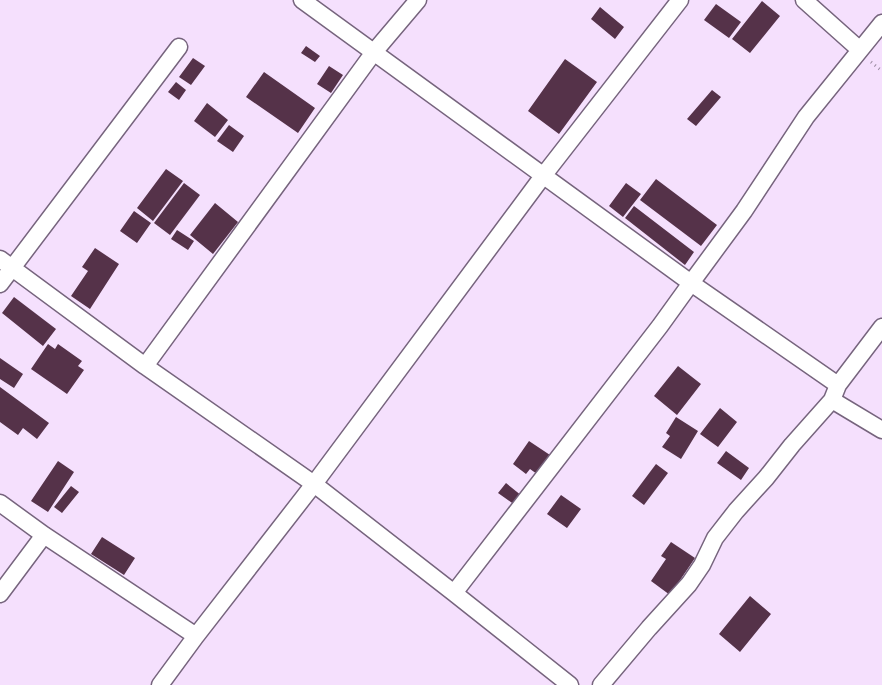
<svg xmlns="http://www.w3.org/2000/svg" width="882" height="685" font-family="'PT Sans',sans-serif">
  <rect width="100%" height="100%" fill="#f5e0fd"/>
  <path fill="#553249" d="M762 1 780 16 750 53 732 39Z
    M716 4 741 22 729 38 704 20Z
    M600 7 624 27 615 39 591 19Z
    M306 46 320 56 315 62 301 53Z
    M193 58 205 66 191 85 179 77Z
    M565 59 597 82 559 134 528 111Z
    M329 66 343 75 331 93 317 84Z
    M264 72 315 108 298 133 246 97Z
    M176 82 186 90 179 100 168 92Z
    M712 90 721 97 696 126 687 119Z
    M207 103 228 120 215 137 194 121Z
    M229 125 244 136 233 152 217 141Z
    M166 169 183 181 153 221 137 208Z
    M656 179 717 225 701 246 640 200Z
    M184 183 200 195 170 235 154 223Z
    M626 183 641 194 623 217 609 206Z
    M215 203 238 222 213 254 190 235Z
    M634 206 694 252 685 265 625 218Z
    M134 211 151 223 137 243 120 231Z
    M177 230 194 241 188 250 171 239Z
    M95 248 119 264 90 309 71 296 88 271 82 267Z
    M14 297 56 329 43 346 2 313Z
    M48 344 55 349 58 344 82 361 78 366 84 370 67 394 31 369Z
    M0 358 23 374 14 388 0 379Z
    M678 366 701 384 677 415 654 396Z
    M0 387 49 423 37 439 23 428 18 435 0 422Z
    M720 408 737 422 718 447 700 434Z
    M676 417 698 431 681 459 662 447 670 436 666 433Z
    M529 441 550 455 537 474 530 469 526 474 513 464Z
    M726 451 749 468 741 480 717 463Z
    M58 461 74 472 48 512 31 501Z
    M656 464 668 473 644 505 632 496Z
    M506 483 522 496 515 505 498 493Z
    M71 486 79 492 62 513 54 507Z
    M561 495 581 509 567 528 547 514Z
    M102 537 135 558 124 575 91 554Z
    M671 542 695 558 670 595 651 581 666 559 661 556Z
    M750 596 771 614 740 652 719 634Z"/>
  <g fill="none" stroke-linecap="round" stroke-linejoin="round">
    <defs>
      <path id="street" d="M302 0 691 283 744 211 806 117 882 23
        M804 0 860 50
        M0 259 145 366 314 484 454 593 570 685
        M0 284 179 47
        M145 366 374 52 418 0
        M832 400 882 430
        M0 503 44 535 196 636
        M454 593 660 326 691 283 838 385
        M0 594 44 535
        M160 685 196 636 314 484 543 176 680 0
        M601 685 649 628 689 584 702 565 715 538 736 511 766 478 792 445 832 400 838 385 882 327"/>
    </defs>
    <use href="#street" stroke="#76647d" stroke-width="19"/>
    <path stroke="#9c8ca2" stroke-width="3" stroke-dasharray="1 4" stroke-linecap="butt" d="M871 62 882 71"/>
    <use href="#street" stroke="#fff" stroke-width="16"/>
  </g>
</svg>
